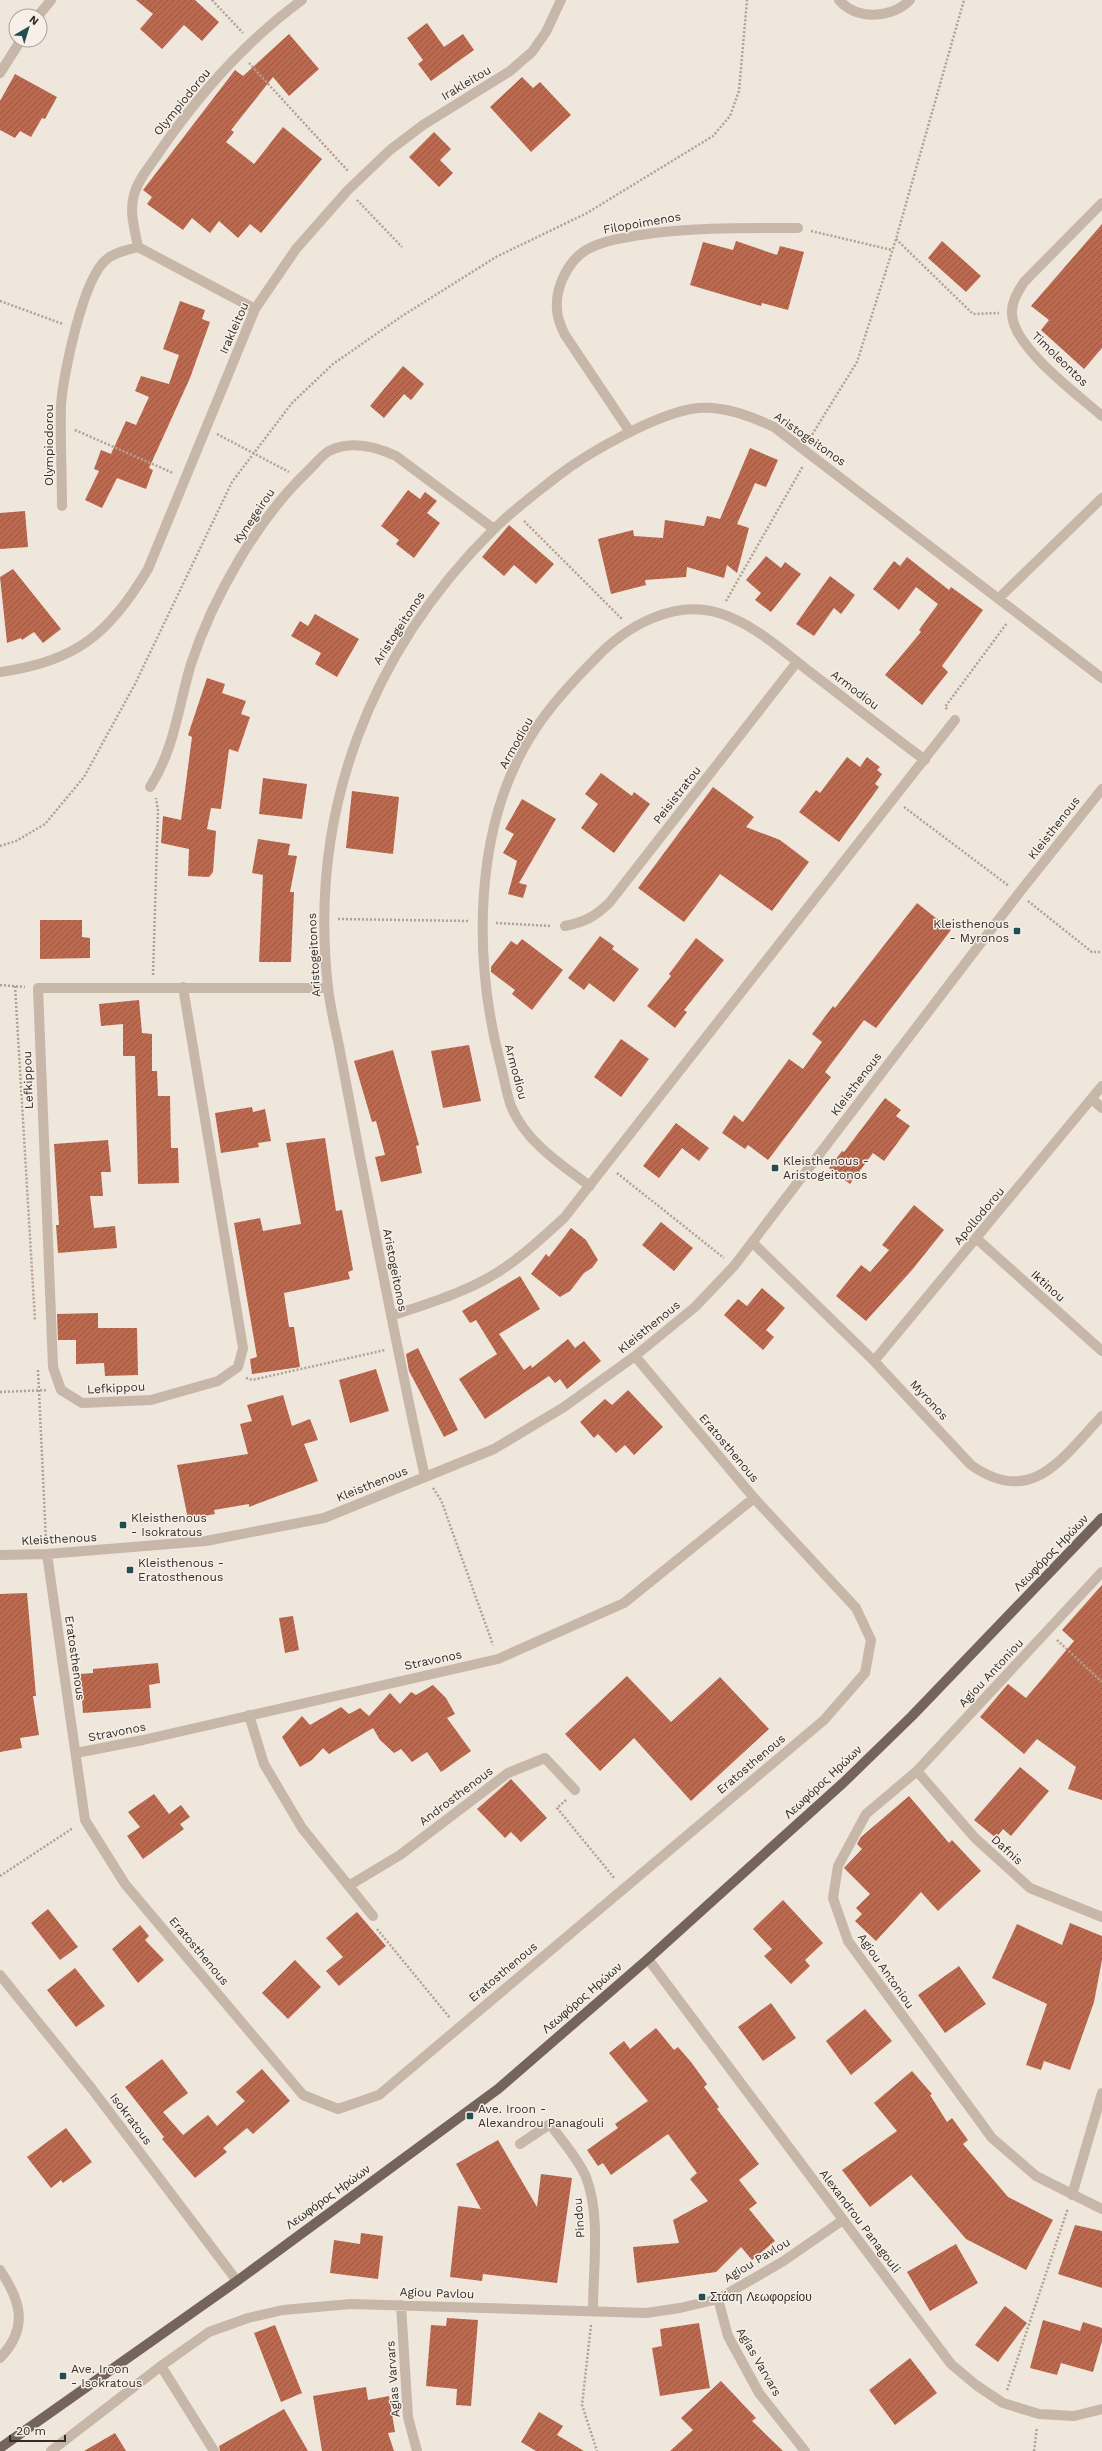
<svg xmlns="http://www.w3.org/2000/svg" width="1102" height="2451" font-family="'Work Sans',sans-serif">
  <defs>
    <pattern id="building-hatch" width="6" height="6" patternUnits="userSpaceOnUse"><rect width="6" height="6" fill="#ba6a50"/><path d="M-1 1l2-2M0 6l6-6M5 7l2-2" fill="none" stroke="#985742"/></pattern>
  </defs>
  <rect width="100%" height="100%" fill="#efe6dc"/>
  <path fill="url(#building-hatch)" d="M136 0H195L219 22 202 41 184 25 162 49 140 29 153 14Z
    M427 23 444 47 463 34 474 50 431 81 418 64 423 60 407 38Z
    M289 34 319 69 289 96 273 77 231 130 234 132 226 142 254 164 283 127 322 159 261 233 250 224 238 238 219 221 210 233 192 218 183 230 147 204 152 197 143 190 235 70 243 76Z
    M15 74 57 97 45 119 42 118 31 137 20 131 15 138 0 130V101Z
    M522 77 533 88 540 82 571 115 531 152 490 107Z
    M434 132 451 149 440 160 453 173 439 187 409 157Z
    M1102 224V348L1084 369 1041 330 1049 320 1031 306Z
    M736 241 777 255 780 246 804 252 788 310 762 303 761 306 690 285 703 242 733 250Z
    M942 241 981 276 966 292 928 258Z
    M180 301 205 310 202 319 210 322 190 378 149 468 153 470 146 489 117 478 102 508 85 500 99 471 94 469 101 450 111 454 126 421 136 425 149 397 135 391 141 376 169 384 179 355 163 349Z
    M403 366 424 384 411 400 404 394 384 418 370 406Z
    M750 448 778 460 766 487 755 483 737 524 749 528 737 573 727 565 724 578 687 567 686 577 645 580 646 585 611 594 598 539 633 530 634 536 663 538 665 520 704 526 707 516 720 519Z
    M408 490 420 499 425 492 437 501 427 513 440 523 414 558 396 544 399 540 381 526Z
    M25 511 28 547 0 549V513Z
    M509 525 554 564 536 584 514 565 504 576 482 557Z
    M766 556 781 568 785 562 801 574 771 612 755 600 761 593 746 580Z
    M907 557 949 590 951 587 983 610 942 666 948 672 922 705 885 675 921 632 919 630 938 604 916 587 899 610 873 589 894 561 900 566Z
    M13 569 61 629 43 643 34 632 22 640 21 638 7 643 0 577Z
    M830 576 855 595 841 614 834 608 814 636 796 624Z
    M315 614 359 639 337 677 315 664 321 653 291 636 300 621 308 626Z
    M207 678 225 684 222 693 246 701 241 714 250 717 238 752 229 749 221 809 211 808 207 829 216 831 213 872 209 877 188 876 189 849 161 843 163 816 181 820 192 737 188 735Z
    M847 757 860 767 867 757 880 767 877 770 882 774 875 784 879 787 839 842 799 812 816 790 820 793Z
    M601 773 632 796 634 792 650 804 614 853 581 828 598 804 585 794Z
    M263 778 307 784 302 819 259 814Z
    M713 787 754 817 746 827 780 840 809 862 772 911 720 874 684 922 638 888Z
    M352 791 399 797 393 854 346 848Z
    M522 799 556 819 519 883 527 885 523 898 508 894 517 861 503 853 514 834 505 829Z
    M258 839 290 844 288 855 297 856 290 892H294L291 962H259L263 875 252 873Z
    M917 903 951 930 876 1028 864 1020 825 1072 831 1077 768 1160 748 1145 745 1149 722 1133 734 1115 743 1122 789 1059 803 1069 822 1042 812 1034 833 1006 835 1008Z
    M40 920H82V937L90 938V958L40 959Z
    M600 936 614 946 612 949 639 969 614 1002 589 983 584 990 568 978Z
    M696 938 724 960 684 1010 687 1012 675 1028 647 1006 671 976 669 974Z
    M522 939 563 970 532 1010 512 994 515 990 491 972V967L511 941 517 945Z
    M139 1000 142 1033 152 1034V1071H157L158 1096H170L171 1148H178L179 1183 138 1184 135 1056H123V1024L101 1026 99 1004Z
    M621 1039 649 1059 621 1097 594 1077Z
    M469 1045 481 1101 443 1108 431 1051Z
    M393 1050 419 1145 416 1146 422 1173 381 1182 375 1157 385 1155 376 1121 372 1122 354 1061Z
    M885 1098 901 1110 896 1116 910 1126 884 1161 873 1153 850 1184 829 1168 842 1151 844 1152Z
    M252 1107 253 1112 265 1109 271 1141 258 1143 259 1147 221 1153 215 1113Z
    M676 1123 709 1148 699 1161 682 1148 659 1178 643 1166Z
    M325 1138 336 1211 342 1210 353 1270 348 1272 350 1279 284 1293 289 1327H294L300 1367 252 1374 250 1359 257 1357 234 1223 260 1218 263 1231 301 1224 286 1143Z
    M108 1140 111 1172H101L103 1196H90L94 1228 115 1226 117 1248 58 1253 56 1225H59L54 1144Z
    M914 1205 944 1230 912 1270 866 1321 836 1296 861 1265 870 1272 889 1250 882 1245Z
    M661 1222 693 1248 674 1271 642 1245Z
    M571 1228 586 1240 598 1260 592 1268 584 1273 570 1291 560 1297 531 1274 546 1254 549 1257Z
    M520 1276 540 1309 499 1334 524 1370 531 1365 532 1368 568 1339 575 1348 584 1341 601 1361 567 1389 560 1379 555 1383 549 1376 485 1419 459 1379 497 1354 476 1320 470 1323 462 1311Z
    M762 1288 785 1308 766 1330 774 1337 763 1350 724 1315 738 1299 747 1306Z
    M98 1313V1328H137L138 1375 105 1376 104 1363 76 1364V1340H58L57 1314Z
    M418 1348 458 1430 444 1437 409 1371 406 1354Z
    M376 1369 389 1411 350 1423 339 1380Z
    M628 1390 663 1427 634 1455 625 1445 616 1453 598 1434 594 1438 580 1422 605 1399 612 1405Z
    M283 1395 292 1426 310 1419 318 1440 304 1444 318 1481 249 1507V1504L214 1510 215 1514 188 1519 177 1465 248 1454 240 1424 252 1421 247 1405Z
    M1102 1585V1800L1068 1789 1076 1767 1037 1739 1024 1754 980 1717 1008 1684 1026 1698 1074 1641 1062 1630Z
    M27 1593 36 1696H33L39 1735 20 1738 22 1748 0 1752V1594Z
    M293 1616 299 1650 285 1653 279 1618Z
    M158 1663 160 1683 149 1685 151 1708 83 1713 80 1674 93 1673V1669Z
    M627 1676 671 1722 720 1677 769 1729 691 1801 634 1738 600 1771 565 1734Z
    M433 1685 446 1698 455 1714 447 1718 471 1751 441 1772 427 1752 412 1762 401 1749 394 1753 380 1740 373 1728 329 1754 323 1748 312 1760 300 1767 282 1737 302 1716 310 1725 341 1707 349 1714 360 1708 369 1716 390 1693 400 1704 411 1692 416 1695Z
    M1020 1767 1049 1791 1011 1836 1003 1829 996 1838 974 1820Z
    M511 1779 547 1818 521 1842 511 1832 505 1838 477 1809Z
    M154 1794 169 1814 181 1805 190 1817 180 1824 184 1829 143 1859 127 1836 140 1827 128 1812Z
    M909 1796 949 1843 952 1840 981 1871 938 1911 921 1892 876 1941 855 1921 862 1914 856 1908 870 1894 844 1868 862 1849 857 1844 861 1837Z
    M783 1900 823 1943 805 1960 810 1966 791 1984 764 1956 772 1949 753 1929Z
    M48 1909 78 1947 60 1960 31 1923Z
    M357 1912 386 1946 339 1986 326 1971 343 1957 326 1938Z
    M1070 1923 1102 1936V1960L1094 2002 1070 2070 1044 2061 1041 2070 1026 2065 1047 2004 992 1978 1017 1924 1062 1945Z
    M140 1925 149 1936 145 1940 164 1960 138 1983 112 1949Z
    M295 1960 321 1987 288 2019 262 1993Z
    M959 1966 986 2004 945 2033 918 1995Z
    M75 1968 105 2006 76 2027 47 1990Z
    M771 2003 796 2038 763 2061 738 2027Z
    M865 2009 892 2041 851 2075 826 2041Z
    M656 2028 674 2050 678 2047 691 2062 707 2084 704 2087 719 2107 717 2109 759 2164 739 2180 757 2203 749 2209 775 2241 752 2260 741 2247 716 2272 637 2283 633 2247 679 2243 673 2220 708 2201 690 2179 697 2173 668 2134 611 2175 603 2163 598 2166 587 2150 618 2128 615 2124 648 2101 609 2053 624 2041 630 2049Z
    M162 2059 188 2093 163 2112 183 2135 208 2115 217 2126 245 2101 236 2092 262 2069 290 2101 253 2134 247 2128 223 2148 227 2152 195 2178 162 2139 164 2137 125 2087Z
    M912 2071 932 2094 930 2095 947 2122 952 2118 968 2140 963 2144 1008 2197 1053 2220 1026 2270 966 2239 911 2175 870 2207 842 2170 897 2131 874 2103Z
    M66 2128 92 2162 63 2183 61 2180 51 2188 27 2157Z
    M498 2140 537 2207 541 2174 572 2178 557 2283 483 2274 482 2281 450 2277 458 2206 481 2209 456 2164Z
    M1075 2225 1102 2231V2288L1058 2274Z
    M361 2233 383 2236 378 2279 330 2273 334 2240 360 2244Z
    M956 2244 978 2283 930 2311 907 2272Z
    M1005 2306 1027 2323 998 2362 975 2345Z
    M447 2318 478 2320 471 2406 456 2405 457 2389 426 2386 431 2325 446 2326Z
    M1043 2320 1080 2331 1083 2322 1102 2328V2341L1093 2372 1061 2363 1057 2375 1030 2368Z
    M699 2323 710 2388 660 2396 652 2348 662 2346 660 2329Z
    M275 2325 302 2393 281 2402 254 2333Z
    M910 2358 937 2393 895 2425 869 2390Z
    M721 2381 756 2418 752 2421 783 2451H670L693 2430 681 2418Z
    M366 2387 368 2400 389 2396 395 2432 388 2433 394 2451H322L313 2396Z
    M284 2409 308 2451H220L219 2446Z
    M539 2412 563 2426 557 2435 584 2451H536L521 2442Z
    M115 2433 126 2451H84Z"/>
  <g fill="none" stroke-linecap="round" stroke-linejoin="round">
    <path stroke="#b2a194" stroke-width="2.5" stroke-dasharray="2 2" stroke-linecap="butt" d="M212 0 243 33
      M249 63 348 171
      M357 200 402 247
      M811 231 892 250
      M896 239 973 314 999 313
      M0 301 63 324
      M75 430 173 473
      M217 434 289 472
      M810 438 857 362 896 239 964 0
      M524 521 622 619
      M726 601 803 466
      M947 709 945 707 1007 623
      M904 807 1009 886
      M0 846 16 841 45 824 84 777 135 684 232 482 292 403 333 364 402 316 496 257 587 213 713 136 730 116 739 91 747 0
      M1028 901 1092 952H1102
      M338 919 469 921
      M496 923 551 926
      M153 975 158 810 156 798
      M0 985 25 987
      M15 986 35 1321
      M617 1173 724 1258
      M38 1370 46 1541
      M246 1378 252 1380 385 1350
      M0 1392 47 1390
      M433 1488 441 1500 493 1645
      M1057 1640 1102 1682
      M566 1800 557 1808 615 1879
      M0 1876 73 1828
      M377 1929 450 2018
      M591 2325 582 2405 597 2451
      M1007 2390 1068 2208
      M1034 2451 1037 2427"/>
    <path stroke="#c6b7a9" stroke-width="10" d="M1092 1099 1102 1108"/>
    <path stroke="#c6b7a9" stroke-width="10" d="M839 0C857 21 892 18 910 0
      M38 16 51 0
      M0 73 21 40
      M1102 203 1024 282C1018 292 1011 302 1012 314 1013 347 1077 394 1102 416
      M138 247C135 230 129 212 134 195 138 179 151 165 160 151 199 94 246 41 302 0
      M630 432 565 335C561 327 557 318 557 309 555 287 569 258 590 248 605 240 623 238 640 235 692 227 745 228 798 228
      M62 506C62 473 60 439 61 405 63 375 83 277 107 259 115 252 128 250 138 247L255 309
      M999 598 1102 498
      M0 672C76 662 110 633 148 569L255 309 296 249 348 190 390 150 423 125 510 71 532 52 546 32 561 0
      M150 787C175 748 178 707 191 664 213 597 258 518 309 470 315 464 322 455 329 451 351 440 375 446 396 456L494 529
      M565 926C585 922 596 916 610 902L797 662
      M183 987 243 1348 238 1367 218 1381 151 1400 82 1403 61 1390 53 1367 38 988H328
      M590 1186C561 1165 525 1141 511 1106 506 1092 504 1077 500 1062 473 957 473 825 534 731 551 705 573 681 595 659 625 627 673 599 719 613 754 624 782 650 810 672 848 701 886 731 925 760
      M977 1239 1102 1351
      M752 1242 874 1361 971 1465C1032 1508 1062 1458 1102 1416
      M391 1316C426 1304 467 1292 498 1272 522 1257 543 1237 564 1218L955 720
      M874 1361 1102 1086
      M425 1477C401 1370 381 1264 360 1157 353 1120 346 1083 339 1046 335 1026 330 1007 328 987 308 812 370 652 494 529 513 510 535 494 555 478 587 453 659 412 698 408 725 406 750 416 774 427L1102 678
      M47 1554 85 1820 125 1884 303 2095 338 2109 379 2095 824 1720 865 1673 871 1640 856 1608 754 1498 635 1356
      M0 1555 47 1554 206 1541 324 1518 494 1449 564 1407 635 1356 695 1307 734 1266 1019 893 1102 789
      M1102 1572 917 1771 866 1814 838 1866 833 1898 848 1941 992 2138 1036 2176 1102 2209
      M249 1715 264 1764 302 1828 373 1916
      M76 1753 143 1740 498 1659 624 1603 754 1498
      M917 1771 975 1838 1030 1888 1102 1917
      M350 1885 400 1855 508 1773 545 1758 575 1790
      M0 1975 92 2089 237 2281
      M520 2144 550 2124C561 2140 578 2158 586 2177 601 2215 593 2269 593 2310
      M1072 2195 1102 2093
      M0 2270C21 2301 29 2328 0 2358
      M718 2299 728 2336 759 2393 805 2451
      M401 2305 408 2417 417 2451
      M161 2366 214 2451
      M51 2451 161 2366 209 2332 248 2318 283 2310 351 2304 646 2313 680 2308 718 2299 782 2262 843 2220"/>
    <path stroke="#c6b7a9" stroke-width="10" d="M648 1959 951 2364 976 2385 1003 2403 1039 2414 1074 2416 1102 2409"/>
    <path stroke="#75645b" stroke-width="10" d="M0 2448 237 2281 498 2089 648 1959 843 1783 912 1716 1102 1518"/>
  </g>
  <g fill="#224e51" stroke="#f7f0e8" stroke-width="1.5">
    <rect x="1013" y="927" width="8" height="8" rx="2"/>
    <rect x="771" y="1164" width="8" height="8" rx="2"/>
    <rect x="119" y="1521" width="8" height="8" rx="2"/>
    <rect x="126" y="1566" width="8" height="8" rx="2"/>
    <rect x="466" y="2112" width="8" height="8" rx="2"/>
    <rect x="698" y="2293" width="8" height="8" rx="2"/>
    <rect x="59" y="2372" width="8" height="8" rx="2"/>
  </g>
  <g text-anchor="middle" stroke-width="3" stroke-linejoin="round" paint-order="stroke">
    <g font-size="12" fill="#342c28" stroke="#f7f0e8">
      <text transform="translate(466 83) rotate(-31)" y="4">Irakleitou</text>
      <text transform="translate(182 102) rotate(-51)" y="4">Olympiodorou</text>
      <text transform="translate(642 223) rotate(-10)" y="4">Filopoimenos</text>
      <text transform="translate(234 328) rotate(-66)" y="4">Irakleitou</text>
      <text transform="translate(1060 359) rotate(44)" y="4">Timoleontos</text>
      <text transform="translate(810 439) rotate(35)" y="4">Aristogeitonos</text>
      <text transform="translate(49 445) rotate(-90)" y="4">Olympiodorou</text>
      <text transform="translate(254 516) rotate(-56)" y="4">Kynegeirou</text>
      <text transform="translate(399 628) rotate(-57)" y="4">Aristogeitonos</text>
      <text transform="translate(855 690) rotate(37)" y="4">Armodiou</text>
      <text transform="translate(516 743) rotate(-61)" y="4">Armodiou</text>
      <text transform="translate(677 795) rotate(-52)" y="4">Peisistratou</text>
      <text transform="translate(1054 828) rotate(-52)" y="4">Kleisthenous</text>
      <text transform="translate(314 955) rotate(-93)" y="4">Aristogeitonos</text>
      <text transform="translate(516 1072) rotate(75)" y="4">Armodiou</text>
      <text transform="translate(28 1080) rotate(-92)" y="4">Lefkippou</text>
      <text transform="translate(856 1084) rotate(-53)" y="4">Kleisthenous</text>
      <text transform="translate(979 1216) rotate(-50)" y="4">Apollodorou</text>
      <text transform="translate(395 1270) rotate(79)" y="4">Aristogeitonos</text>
      <text transform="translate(1048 1286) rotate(42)" y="4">Iktinou</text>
      <text transform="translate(649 1327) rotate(-39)" y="4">Kleisthenous</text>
      <text transform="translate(116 1388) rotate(-3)" y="4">Lefkippou</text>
      <text transform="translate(929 1400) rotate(47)" y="4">Myronos</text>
      <text transform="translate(729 1448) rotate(50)" y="4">Eratosthenous</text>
      <text transform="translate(372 1484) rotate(-22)" y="4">Kleisthenous</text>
      <text transform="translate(59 1539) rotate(-3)" y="4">Kleisthenous</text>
      <text transform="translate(1051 1553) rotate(-46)" y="4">Λεωφόρος Ηρώων</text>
      <text transform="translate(75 1658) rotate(82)" y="4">Eratosthenous</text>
      <text transform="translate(433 1660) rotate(-12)" y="4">Stravonos</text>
      <text transform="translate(991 1673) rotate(-47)" y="4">Agiou Antoniou</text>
      <text transform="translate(117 1732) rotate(-11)" y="4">Stravonos</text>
      <text transform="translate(751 1764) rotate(-40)" y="4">Eratosthenous</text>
      <text transform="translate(823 1782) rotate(-43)" y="4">Λεωφόρος Ηρώων</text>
      <text transform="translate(456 1796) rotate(-37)" y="4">Androsthenous</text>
      <text transform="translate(1007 1850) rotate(42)" y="4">Dafnis</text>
      <text transform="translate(199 1951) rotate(50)" y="4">Eratosthenous</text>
      <text transform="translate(886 1971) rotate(55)" y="4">Agiou Antoniou</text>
      <text transform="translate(503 1972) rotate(-40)" y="4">Eratosthenous</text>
      <text transform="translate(582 1998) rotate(-41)" y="4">Λεωφόρος Ηρώων</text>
      <text transform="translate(131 2119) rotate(53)" y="4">Isokratous</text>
      <text transform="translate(328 2197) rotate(-36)" y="4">Λεωφόρος Ηρώων</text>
      <text transform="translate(579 2218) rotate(-94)" y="4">Pindou</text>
      <text transform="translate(860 2221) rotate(53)" y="4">Alexandrou Panagouli</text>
      <text transform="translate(757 2260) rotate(-31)" y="4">Agiou Pavlou</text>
      <text transform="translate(437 2293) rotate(2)" y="4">Agiou Pavlou</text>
      <text transform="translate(759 2362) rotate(60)" y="4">Agias Varvars</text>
      <text transform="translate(393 2379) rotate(-94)" y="4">Agias Varvars</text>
    </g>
    <g font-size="12" fill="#342c28" stroke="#f7f0e8" text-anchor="start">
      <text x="1009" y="928" text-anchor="end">Kleisthenous<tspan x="1009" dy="14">- Myronos</tspan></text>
      <text x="783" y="1165">Kleisthenous -<tspan x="783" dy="14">Aristogeitonos</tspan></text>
      <text x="131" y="1522">Kleisthenous<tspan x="131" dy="14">- Isokratous</tspan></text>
      <text x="138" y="1567">Kleisthenous -<tspan x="138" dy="14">Eratosthenous</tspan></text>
      <text x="478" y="2113">Ave. Iroon -<tspan x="478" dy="14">Alexandrou Panagouli</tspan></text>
      <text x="710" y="2301">Στάση Λεωφορείου</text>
      <text x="71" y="2373">Ave. Iroon<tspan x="71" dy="14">- Isokratous</tspan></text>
    </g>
  </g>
  <g transform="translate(28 28) rotate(38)"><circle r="19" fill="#f7f0e8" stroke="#a9a29b"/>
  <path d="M0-3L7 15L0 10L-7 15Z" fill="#224e51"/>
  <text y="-6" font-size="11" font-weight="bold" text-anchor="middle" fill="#342c28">N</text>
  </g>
  <path d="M10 2435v6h55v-6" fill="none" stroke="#342c28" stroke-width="2"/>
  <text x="16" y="2435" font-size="12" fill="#342c28" stroke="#f7f0e8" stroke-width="3" paint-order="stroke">20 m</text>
</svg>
